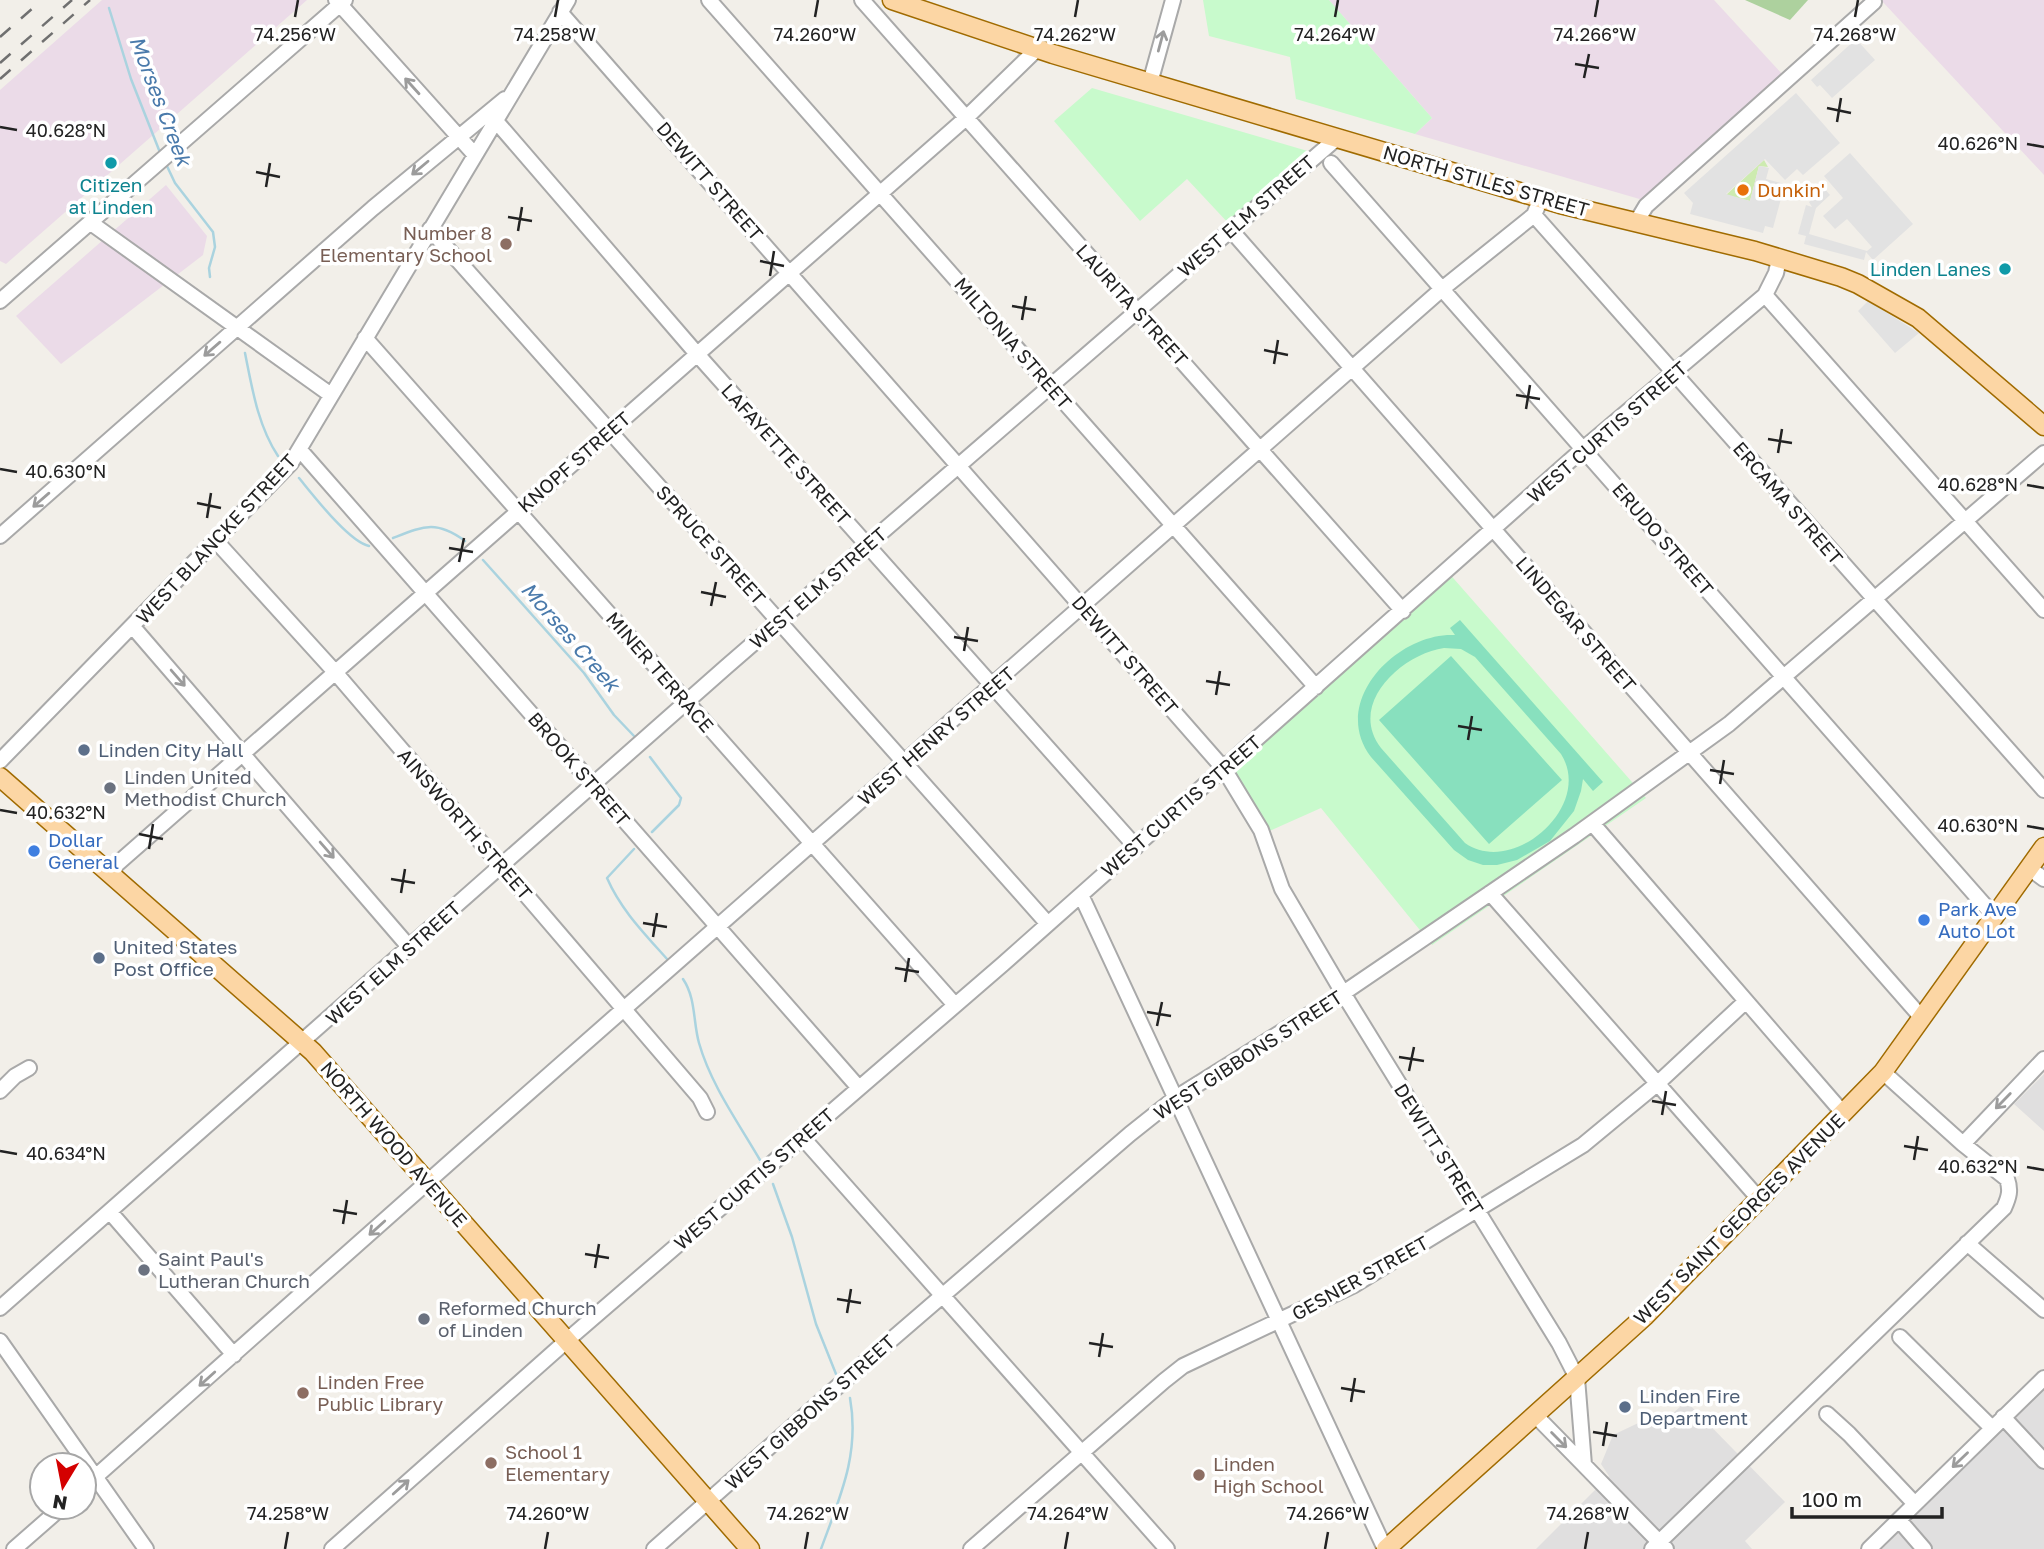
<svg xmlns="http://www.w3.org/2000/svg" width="2044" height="1549" font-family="'Golos Text',sans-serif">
  <rect width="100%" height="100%" fill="#f2efe9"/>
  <path fill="#e0dfdf" d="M2044 1074V1131L2014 1104Z
    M2044 1389V1549H1882Z
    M1686 1401 1785 1502 1745 1541 1752 1549H1536L1609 1476 1601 1464 1613 1435 1653 1416 1664 1422Z"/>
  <path fill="#ebdbe8" d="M102 0H307L6 264 0 261V90Z
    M1329 0H1714L1783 75 1643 200 1415 134 1432 118Z
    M1881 0H2044V175Z
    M166 185 207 236 203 255 61 364 16 316Z"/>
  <path fill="#cdebb0" d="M1764 160 1768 167 1759 166 1750 201 1726 195Z"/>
  <path fill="#add19e" d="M1745 0H1808L1790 20Z"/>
  <path fill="#c8facc" d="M1203 0H1329L1432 118 1415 134 1296 99 1290 57 1209 36Z
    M1092 88 1311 152 1230 225 1187 179 1140 221 1054 121Z
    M1447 571 1646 798 1432 945 1321 808 1258 836 1220 765Z"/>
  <path fill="#88e0be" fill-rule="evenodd" d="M1460 620 1603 782 1593 791 1583 779 1581 791 1574 811 1550 841 1517 860 1497 865H1483L1468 860 1454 850 1371 757C1329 702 1397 632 1455 635L1450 628ZM1444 648 1461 649 1475 657 1561 754C1594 806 1513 877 1465 843L1381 748C1347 704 1402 654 1444 648Z
    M1451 656 1562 780 1489 844 1379 720Z"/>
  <path fill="#e2e2e2" d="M1856 39 1875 60 1832 98 1820 85 1817 87 1811 80Z
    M1796 93 1840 143 1803 175 1797 169 1785 180 1765 159 1726 194 1750 201 1759 166 1769 168 1766 179 1785 184 1773 228 1765 226 1763 233 1690 214 1693 203 1684 193Z
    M1850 153 1913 224 1873 260 1866 252 1864 260 1804 244 1806 236 1798 234 1806 205 1812 207 1809 202 1824 188 1830 195 1816 208 1809 234 1867 251 1872 247 1847 219 1835 229 1823 216 1843 198 1824 176Z
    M1868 301 1919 333 1895 353 1858 311Z"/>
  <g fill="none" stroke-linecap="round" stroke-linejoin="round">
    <path stroke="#aad3df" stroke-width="2.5" d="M109 8 131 79 161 155
      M166 164 175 183 213 232 215 247 209 268 210 277
      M245 353C252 388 258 426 278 456
      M299 478C313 495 349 542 369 546
      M393 538C424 526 436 520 465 541
      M483 560 584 673 614 715 634 736
      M650 757 681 798 679 805 652 832
      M634 849 607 878C621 910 644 933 667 959
      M683 979C696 998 693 1022 699 1043 711 1085 738 1122 760 1160
      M773 1184 792 1237 816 1324 836 1374
      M821 1549C840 1497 860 1454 850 1398"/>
    <defs>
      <path id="minor" d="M336 0 475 155
        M709 0 1316 687
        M862 0 1403 611
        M560 12 1224 769 1261 830 1282 889 1343 993 1559 1343 1577 1378 1584 1465 1666 1549
        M1150 83 1173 0
        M495 120 697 354 1136 847
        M1331 163 1994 916
        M1534 215 2044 790
        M1637 221 1646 206 1874 2
        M91 223 331 395
        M430 229 1048 924
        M1230 229 1922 1018
        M1765 295 2044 610
        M0 301 345 0
        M365 338 955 1005
        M300 450 859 1088
        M0 536 373 208 505 99
        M216 541 335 672 700 1098 707 1112
        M133 627 410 948
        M0 761 291 463 568 0
        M1592 823 1843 1113
        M2029 868 2044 879
        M108 872 966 118 1037 49
        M1490 893 1759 1199
        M1081 895 1385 1549
        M0 1091 15 1076 29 1068
        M802 1137 1167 1549
        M1963 1144 2044 1059
        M110 1212 234 1355
        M1967 1243 2044 1310
        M0 1308 726 667 1337 138
        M1900 1337 1992 1428
        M0 1341 146 1549
        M1827 1414 1849 1434 1915 1504
        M1535 1415 1584 1465
        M2003 1417 2044 1461
        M84 1487 467 1147 1442 289 1534 215 1541 198
        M1899 1520 1924 1549
        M14 1549 62 1507
        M332 1549 572 1336 1003 964 1583 449 1765 295 1776 273 1779 259
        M654 1549 862 1365 1130 1134 1174 1099 1339 996 1574 836 1729 724 2044 453
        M971 1549 1164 1381 1183 1366 1354 1285 1583 1145 1658 1083 1746 1001
        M1652 1549 2004 1208C2009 1197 2011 1190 2007 1179L1963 1144 1883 1072
        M1869 1549 2044 1378"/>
      <path id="major" d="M892 0 1053 54 1560 204 1755 251 1841 277 1858 284 1918 318 2044 426
        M0 777 313 1052 750 1549
        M1386 1549 1645 1316 1883 1072 2044 847"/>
    </defs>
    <use href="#minor" stroke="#a9a9a9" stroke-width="18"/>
    <use href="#major" stroke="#a06b00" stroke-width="21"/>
    <use href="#minor" stroke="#fff" stroke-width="14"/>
    <use href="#major" stroke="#fcd6a4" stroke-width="18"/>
    <path stroke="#707070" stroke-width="2.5" stroke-dasharray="14 14" stroke-linecap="butt" d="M0 37 42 0
      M0 63 72 0
      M0 79 90 0"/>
  </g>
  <defs><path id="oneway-shaft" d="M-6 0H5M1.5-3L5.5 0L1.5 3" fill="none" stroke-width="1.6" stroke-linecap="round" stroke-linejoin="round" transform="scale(1.75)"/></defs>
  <g stroke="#9c9c9c">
    <use href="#oneway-shaft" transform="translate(1161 41) rotate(-75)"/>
    <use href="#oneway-shaft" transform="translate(412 86) rotate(-132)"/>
    <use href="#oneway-shaft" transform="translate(420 168) rotate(140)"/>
    <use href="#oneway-shaft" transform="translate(212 349) rotate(139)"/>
    <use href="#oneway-shaft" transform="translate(41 500) rotate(139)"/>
    <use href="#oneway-shaft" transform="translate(178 678) rotate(49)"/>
    <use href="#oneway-shaft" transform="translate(327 850) rotate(49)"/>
    <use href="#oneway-shaft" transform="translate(2003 1101) rotate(134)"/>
    <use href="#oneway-shaft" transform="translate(377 1228) rotate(138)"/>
    <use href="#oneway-shaft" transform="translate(207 1379) rotate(138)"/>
    <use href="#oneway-shaft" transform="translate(1559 1440) rotate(45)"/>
    <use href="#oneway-shaft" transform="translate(1960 1460) rotate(136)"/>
    <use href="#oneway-shaft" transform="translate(401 1487) rotate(-42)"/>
  </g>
  <path fill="none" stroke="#222" stroke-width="2.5" d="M295 17 298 0M555 17 558 0M815 17 818 0M1075 17 1078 0M1335 17 1338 0M1595 17 1598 0M1855 17 1858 0M1575 64 1599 68M1584 78 1589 54M1827 108 1851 113M1837 122 1841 98M0 127 17 130M2027 144 2044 147M256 172 280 177M266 187 270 163M508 217 532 221M518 231 522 207M760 261 784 266M770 276 774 251M1012 306 1036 310M1022 320 1026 296M1264 350 1288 355M1274 364 1278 340M1516 395 1540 399M1526 409 1530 385M1768 439 1792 443M1778 453 1782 429M0 469 17 472M2027 485 2044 488M197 503 221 508M207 518 211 493M449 548 473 552M459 562 464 538M701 592 726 597M711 606 716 582M954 637 978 641M964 651 968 627M1206 681 1230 685M1216 695 1220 671M1458 726 1482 730M1468 740 1472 716M1710 770 1734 774M1720 784 1724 760M0 810 17 813M2027 826 2044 829M139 834 163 839M149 849 153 824M391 879 415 883M401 893 405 869M643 923 667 927M653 937 657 913M895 968 919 972M905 982 909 958M1147 1012 1171 1016M1157 1026 1162 1002M1399 1057 1424 1061M1409 1071 1414 1047M1652 1101 1676 1105M1662 1115 1666 1091M1904 1146 1928 1150M0 1151 17 1154M1914 1160 1918 1136M2027 1167 2044 1170M333 1210 357 1214M343 1224 347 1200M585 1254 609 1258M595 1268 599 1244M837 1299 861 1303M847 1313 851 1289M1089 1343 1113 1347M1099 1357 1103 1333M1341 1388 1365 1392M1351 1402 1355 1378M1593 1432 1617 1436M1603 1446 1607 1422M285 1549 288 1532M545 1549 548 1532M805 1549 808 1532M1065 1549 1068 1532M1325 1549 1328 1532M1585 1549 1588 1532"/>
  <g fill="#0f9aa8" stroke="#fff" stroke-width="2.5">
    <circle cx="111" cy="163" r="7"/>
    <circle cx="2005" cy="269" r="7"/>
  </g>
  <circle fill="#e8710a" stroke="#fff" stroke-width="2.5" cx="1743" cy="190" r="7"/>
  <g fill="#8d6e63" stroke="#fff" stroke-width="2.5">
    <circle cx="506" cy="244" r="7"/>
    <circle cx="303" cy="1393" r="7"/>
    <circle cx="491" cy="1463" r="7"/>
    <circle cx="1199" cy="1475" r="7"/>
  </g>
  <g fill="#5c6f8a" stroke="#fff" stroke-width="2.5">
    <circle cx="84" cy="750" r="7"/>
    <circle cx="99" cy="958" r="7"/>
    <circle cx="1625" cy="1407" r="7"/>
  </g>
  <g fill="#6b7280" stroke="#fff" stroke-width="2.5">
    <circle cx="110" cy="788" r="7"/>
    <circle cx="144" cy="1270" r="7"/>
    <circle cx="424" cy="1319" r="7"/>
  </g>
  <g fill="#3f7fe0" stroke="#fff" stroke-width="2.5">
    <circle cx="34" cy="851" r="7"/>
    <circle cx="1924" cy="920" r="7"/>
  </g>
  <g text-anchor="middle" stroke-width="7" stroke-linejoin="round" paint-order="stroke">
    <g font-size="19" fill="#222" stroke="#fff">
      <text transform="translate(710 181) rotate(49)" y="7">DEWITT STREET</text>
      <text transform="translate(1486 181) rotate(16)" y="7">NORTH STILES STREET</text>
      <text transform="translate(1246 216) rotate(-41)" y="7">WEST ELM STREET</text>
      <text transform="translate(1132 305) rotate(48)" y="7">LAURITA STREET</text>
      <text transform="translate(1013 343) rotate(49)" y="7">MILTONIA STREET</text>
      <text transform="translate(1607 432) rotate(-41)" y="7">WEST CURTIS STREET</text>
      <text transform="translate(786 454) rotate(48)" y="7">LAFAYETTE STREET</text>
      <text transform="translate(574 462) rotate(-41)" y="7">KNOPF STREET</text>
      <text transform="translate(1788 503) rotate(49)" y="7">ERCAMA STREET</text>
      <text transform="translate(216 539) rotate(-47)" y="7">WEST BLANCKE STREET</text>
      <text transform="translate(1663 539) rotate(49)" y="7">ERUDO STREET</text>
      <text transform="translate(711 545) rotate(48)" y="7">SPRUCE STREET</text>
      <text transform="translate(818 588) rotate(-41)" y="7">WEST ELM STREET</text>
      <text transform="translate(1576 624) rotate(49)" y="7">LINDEGAR STREET</text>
      <text transform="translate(1125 655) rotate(49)" y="7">DEWITT STREET</text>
      <text transform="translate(660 672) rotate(49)" y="7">MINER TERRACE</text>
      <text transform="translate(936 736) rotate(-41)" y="7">WEST HENRY STREET</text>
      <text transform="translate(579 769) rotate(49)" y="7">BROOK STREET</text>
      <text transform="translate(1181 806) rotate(-41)" y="7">WEST CURTIS STREET</text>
      <text transform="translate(465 824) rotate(49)" y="7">AINSWORTH STREET</text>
      <text transform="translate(393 963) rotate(-42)" y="7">WEST ELM STREET</text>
      <text transform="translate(1248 1055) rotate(-33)" y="7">WEST GIBBONS STREET</text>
      <text transform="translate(394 1144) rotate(49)" y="7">NORTH WOOD AVENUE</text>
      <text transform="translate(1439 1149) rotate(58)" y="7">DEWITT STREET</text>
      <text transform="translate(754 1179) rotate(-41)" y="7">WEST CURTIS STREET</text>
      <text transform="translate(1739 1219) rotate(-45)" y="7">WEST SAINT GEORGES AVENUE</text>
      <text transform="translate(1360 1278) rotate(-29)" y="7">GESNER STREET</text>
      <text transform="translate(810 1412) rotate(-42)" y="7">WEST GIBBONS STREET</text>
    </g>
    <g font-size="19" fill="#0d838f" stroke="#fff">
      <text x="111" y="192">Citizen<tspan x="111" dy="22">at Linden</tspan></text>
      <text x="1991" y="276" text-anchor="end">Linden Lanes</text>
    </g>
    <g font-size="19" fill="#c56008" stroke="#fff" text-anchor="start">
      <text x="1757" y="197">Dunkin'</text>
    </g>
    <g font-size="19" fill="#785e54" stroke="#fff" text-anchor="start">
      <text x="492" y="240" text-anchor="end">Number 8<tspan x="492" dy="22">Elementary School</tspan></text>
      <text x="317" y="1389">Linden Free<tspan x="317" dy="22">Public Library</tspan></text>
      <text x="505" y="1459">School 1<tspan x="505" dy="22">Elementary</tspan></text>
      <text x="1213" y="1471">Linden<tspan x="1213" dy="22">High School</tspan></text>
    </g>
    <g font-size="19" fill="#4e5e75" stroke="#fff" text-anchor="start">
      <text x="98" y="757">Linden City Hall</text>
      <text x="113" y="954">United States<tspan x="113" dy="22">Post Office</tspan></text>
      <text x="1639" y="1403">Linden Fire<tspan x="1639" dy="22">Department</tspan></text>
    </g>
    <g font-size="19" fill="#5b616d" stroke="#fff" text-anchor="start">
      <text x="124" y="784">Linden United<tspan x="124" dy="22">Methodist Church</tspan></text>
      <text x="158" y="1266">Saint Paul's<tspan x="158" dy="22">Lutheran Church</tspan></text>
      <text x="438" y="1315">Reformed Church<tspan x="438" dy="22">of Linden</tspan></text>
    </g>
    <g font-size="19" fill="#366cbe" stroke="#fff" text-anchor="start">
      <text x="48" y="847">Dollar<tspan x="48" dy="22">General</tspan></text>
      <text x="1938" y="916">Park Ave<tspan x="1938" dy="22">Auto Lot</tspan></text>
    </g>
    <g font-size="21" font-style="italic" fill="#4a7aab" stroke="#fff">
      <text transform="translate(160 101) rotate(69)" y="7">Morses Creek</text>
      <text transform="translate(570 637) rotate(49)" y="7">Morses Creek</text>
    </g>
  </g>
  <g font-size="18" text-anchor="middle" fill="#222" stroke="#fff" stroke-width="7" stroke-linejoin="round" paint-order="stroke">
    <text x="295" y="41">74.256°W</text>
    <text x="555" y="41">74.258°W</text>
    <text x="815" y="41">74.260°W</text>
    <text x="1075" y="41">74.262°W</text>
    <text x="1335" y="41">74.264°W</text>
    <text x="1595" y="41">74.266°W</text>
    <text x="1855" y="41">74.268°W</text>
    <text x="66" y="137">40.628°N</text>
    <text x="1978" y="150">40.626°N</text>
    <text x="66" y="478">40.630°N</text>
    <text x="1978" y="491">40.628°N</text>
    <text x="66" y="819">40.632°N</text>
    <text x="1978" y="832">40.630°N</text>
    <text x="66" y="1160">40.634°N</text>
    <text x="1978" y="1173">40.632°N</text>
    <text x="288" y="1520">74.258°W</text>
    <text x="548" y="1520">74.260°W</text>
    <text x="808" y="1520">74.262°W</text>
    <text x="1068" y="1520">74.264°W</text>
    <text x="1328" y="1520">74.266°W</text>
    <text x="1588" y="1520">74.268°W</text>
  </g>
  <g transform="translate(63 1486) rotate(190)"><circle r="33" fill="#ffffff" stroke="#a7a7a7" stroke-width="2"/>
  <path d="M0-5L12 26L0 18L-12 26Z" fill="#d40000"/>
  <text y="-10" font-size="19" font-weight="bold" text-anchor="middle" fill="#222222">N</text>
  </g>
  <path d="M1792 1507v10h150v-10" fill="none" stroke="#222222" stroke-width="3.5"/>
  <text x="1802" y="1507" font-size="21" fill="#222222" stroke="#ffffff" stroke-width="5" paint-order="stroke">100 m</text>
</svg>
